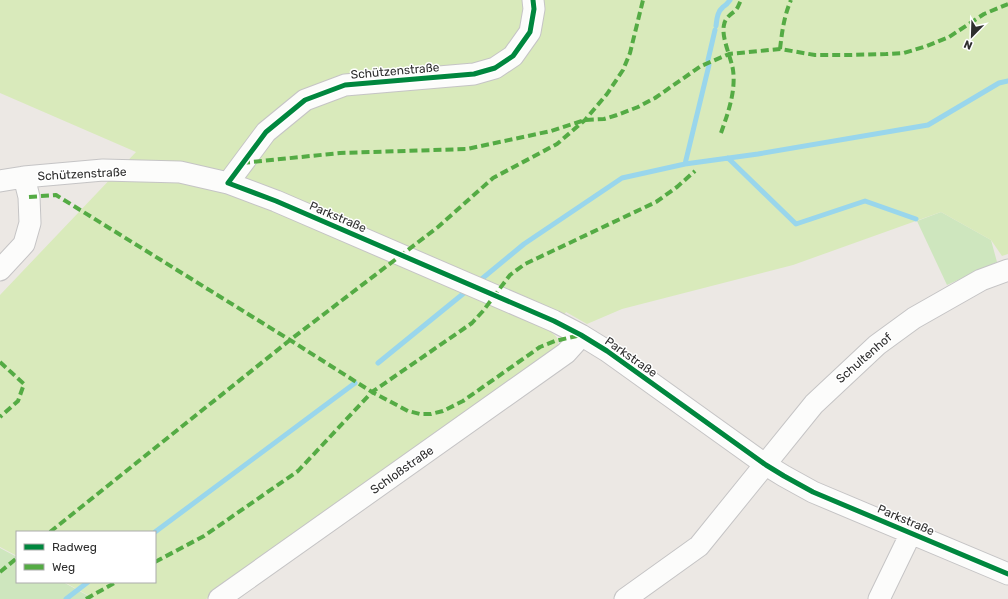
<svg xmlns="http://www.w3.org/2000/svg" width="1008" height="599" font-family="Rubik,sans-serif">
  <rect width="100%" height="100%" fill="#ece8e4"/>
  <path fill="#cee6be" d="M941 212 991 240 997 262 947 285 917 221Z
    M0 548 17 557V582H63L94 599H0Z"/>
  <path fill="#d9eabb" d="M0 0H1008V254L1002 256 991 240 941 212 793 265 622 309 587 324 566 312 552 333C559 338 560 342 556 350L206 599H95L64 582H155V532H17V556L0 547V295L136 152 0 93Z"/>
  <g fill="none" stroke-linecap="round" stroke-linejoin="round">
    <path stroke="#99d6ec" stroke-width="5" d="M716 26C717 19 717 12 723 7 726 5 728 3 730 0
      M708 60 715 30
      M728 158 796 224 865 201 916 219
      M685 164 709 65
      M478 282 524 244 622 178 685 164 758 154 928 125 999 83 1008 81
      M378 363 469 289
      M155 532 355 383
      M66 599 88 582"/>
    <defs>
      <path id="minor" d="M0 181 24 177 103 170 180 172 228 183 276 201 554 321 581 335 607 351 766 465 784 476 813 492 1008 574
        M228 183 266 132 305 100 345 85 474 74 495 68 513 56 530 32 534 9 533 0
        M0 270 24 244 30 223 29 197 24 177
        M219 599 566 353 575 343 581 335
        M625 599 699 546 814 404 877 345 914 318 981 280 1008 270
        M879 599 911 533"/>
    </defs>
    <use href="#minor" stroke="#c5c4c5" stroke-width="23"/>
    <use href="#minor" stroke="#fcfcfb" stroke-width="21"/>
    <path stroke="#54ab44" stroke-width="4" stroke-dasharray="8 4" stroke-linecap="butt" d="M780 49C782 32 784 16 791 0
      M721 133C728 113 736 91 733 70 731 57 721 37 724 25 725 18 730 15 735 11 738 8 739 4 741 0
      M242 163 340 153 467 149 551 131 585 120 604 119 617 115 638 107 655 98 701 66 729 54 780 49 815 55H851L886 54 904 53 927 46 949 37 984 14 1008 4
      M29 197 56 195 290 340 372 392 408 411 420 414H431L443 411 463 401 540 347 555 341 581 335
      M0 362 24 384 18 401 0 417
      M50 532 290 340 438 227 493 178 557 144 585 120 607 94 623 70 630 53 643 0
      M155 562 204 536 298 471 372 392 472 323 483 311 510 275 525 264 656 202 677 187 695 171
      M0 572 17 558
      M86 599 116 582"/>
    <defs>
      <path id="cycleway" d="M533 0 534 9 530 32 513 56 495 68 474 74 345 85 305 100 266 132 228 183 276 201 554 321 581 335 607 351 766 465 784 476 813 492 1008 574"/>
    </defs>
    <use href="#cycleway" stroke="#fff" stroke-width="8"/>
    <use href="#cycleway" stroke="#00873e" stroke-width="5"/>
  </g>
  <g text-anchor="middle" stroke-width="3" stroke-linejoin="round" paint-order="stroke">
    <g font-size="12" fill="#2e2e2e" stroke="#fff">
      <text transform="translate(395 71) rotate(-5)" y="4">Schützenstraße</text>
      <text transform="translate(82 174) rotate(-3)" y="4">Schützenstraße</text>
      <text transform="translate(338 217) rotate(23)" y="4">Parkstraße</text>
      <text transform="translate(631 357) rotate(35)" y="4">Parkstraße</text>
      <text transform="translate(864 358) rotate(-41)" y="4">Schultenhof</text>
      <text transform="translate(402 470) rotate(-35)" y="4">Schloßstraße</text>
      <text transform="translate(906 520) rotate(23)" y="4">Parkstraße</text>
    </g>
  </g>
  <rect x="16" y="531" width="140" height="52" fill="#ffffff" stroke="#ababab"/>
  <rect x="24" y="544" width="20" height="6" fill="#00873e" stroke="#ababab"/>
  <text x="52" y="551" font-size="12" fill="#2e2e2e">Radweg</text>
  <rect x="24" y="564" width="20" height="6" fill="#54ab44" stroke="#ababab"/>
  <text x="52" y="571" font-size="12" fill="#2e2e2e">Weg</text>
  <g transform="translate(972 36) rotate(203)" stroke="#ffffff" stroke-width="3" paint-order="stroke">
  <path d="M0-3L7 15L0 10L-7 15Z" fill="#2e2e2e"/>
  <text y="-6" font-size="11" font-weight="bold" text-anchor="middle" fill="#2e2e2e">N</text>
  </g>
</svg>
